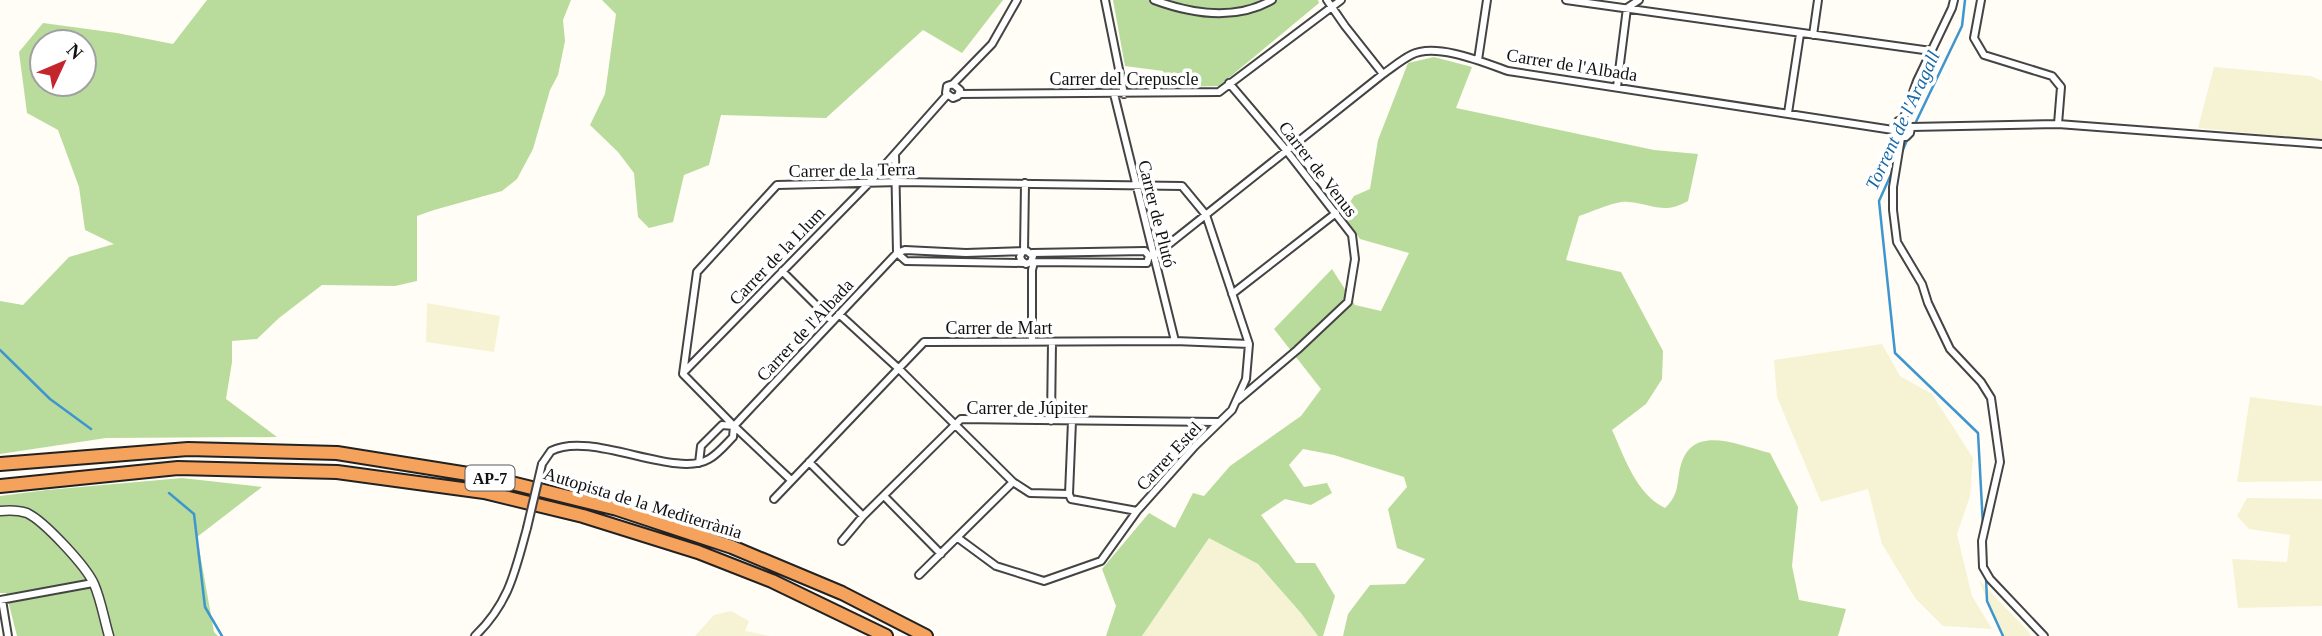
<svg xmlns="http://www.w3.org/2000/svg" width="2322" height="636" font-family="'Times New Roman',serif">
  <rect width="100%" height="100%" fill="#fffdf5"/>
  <path fill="#f6f3d4" d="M2214 67 2311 76 2322 81V140L2198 128Z
    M427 303 500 316 494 352 426 342Z
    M1882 344 1900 376 1932 394 1973 458 1970 496 1957 534 1972 596 1992 629 1943 626 1915 598 1882 544 1868 489 1821 502 1777 397 1774 360Z
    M2250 397 2322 406V481L2237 482Z
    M2247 498 2322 499V606L2238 608 2232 559 2287 562 2290 535 2249 529 2237 516Z
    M1208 537 1258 564 1300 611 1318 636H1142Z
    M1979 580 2029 632 2031 636H2002Z
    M731 611 749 621 745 631 770 636H695L714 615Z"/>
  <path fill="#b9dc9c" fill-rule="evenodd" d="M207 0H571L563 20 565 41 558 75 550 90 533 149 517 179 502 191 434 210 417 216V281L395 286 322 285 279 318 257 339 232 341V362L226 399 277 437 106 438 0 454V301L23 305 69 257 114 244 85 230 79 187 58 130 27 113 19 52 43 23 117 33 173 44ZM42 42H84V84H42Z
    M602 0H1003L962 53 923 30 826 118 721 115 709 165 684 175 673 222 649 228 638 217 634 173 618 152 590 125 605 94 616 14Z
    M1113 0H1318L1319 3 1219 86 1169 87 1163 71 1125 66Z
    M1434 57 1472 67 1456 108 1654 150 1698 154 1688 201C1663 215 1654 204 1628 202 1617 200 1592 212 1579 216L1566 260 1621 272 1663 351 1662 379 1646 404 1612 430C1625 458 1636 494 1665 508 1676 498 1677 489 1679 474 1687 421 1734 444 1770 453L1798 507 1792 566 1799 600 1846 609 1838 636H1343L1348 614 1370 585 1405 584 1425 559 1397 548 1388 509 1407 487 1404 477 1334 455 1303 449 1289 465 1304 487 1327 483 1332 493 1311 505 1285 499 1261 515 1296 563H1315L1335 596 1323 636H1318L1301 613 1258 564 1209 538 1142 636H1106L1116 606 1102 569 1149 513 1175 528 1193 493 1204 496 1230 466 1301 416 1321 389 1274 329 1332 269 1355 305 1381 311 1409 253 1360 239 1342 214 1354 196 1370 189 1378 140 1408 63Z
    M182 478 262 487 197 537 214 632 218 636H17L6 593H0V496L47 490Z"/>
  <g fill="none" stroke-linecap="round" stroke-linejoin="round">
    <path stroke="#3f96cf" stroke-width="2.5" d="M1914 126 1962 26 1965 0
      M1901 154 1908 138
      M1893 170 1879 201 1895 353 1978 433 1983 526
      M0 350 50 399 91 429
      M169 493 194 514 205 607 222 636
      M1986 578 1987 601 2003 636"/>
    <defs>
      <path id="minor" d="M1105 0 1124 94
        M1154 0C1192 14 1235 21 1272 0
        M1327 0 1345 26 1383 74
        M1566 0 1931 51
        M1981 0 1974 38 1984 55 2052 76 2061 87 2058 124
        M1813 35 1818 0
        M1478 60 1487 0
        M1229 83 1286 150 1352 235 1355 259 1348 302 1297 350 1238 400
        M953 84 960 90 958 96 953 98 946 93 947 86 953 84 992 44 1017 0
        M1617 87 1627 8 1639 0
        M959 94 1219 92 1341 0
        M1114 94 1175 341
        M1788 113 1800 34
        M1903 120 1917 81 1952 8 1954 0
        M1903 120 1898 121 1894 126 1896 136 1906 137 1910 133 1911 127
        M1911 127 2058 124 2322 144
        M1901 138 1893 187V210L1897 242 1922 284 1928 303 1950 349 1981 382 1991 398 2000 462 1982 541 1983 567 1990 579 2044 636
        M1024 251 1025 183
        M1022 252 1020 257 1022 261 1026 264 1031 262 1033 256 1027 251 966 253 905 250 897 253 906 261 1024 263
        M1032 253 1145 251 1149 256
        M1031 262 1147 263 1149 256H1154L1383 74C1392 68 1401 60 1411 55 1435 42 1483 62 1508 71L1893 130
        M782 271 832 321
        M1232 294 1336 213
        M839 314 899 369 1013 482
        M1032 341V270L1034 262
        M684 372 869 183 947 95
        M1051 421 1052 342
        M809 462 863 516
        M699 463 701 446 722 425 734 426
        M542 464 551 451C591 430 675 479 709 459 718 454 726 444 733 437L734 426 748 411 897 253 895 154
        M791 480 734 426 683 374 697 272 777 185 900 182 1182 186 1206 215 1249 344 1246 379 1232 410 1195 446 1137 511 1101 561 1044 581 996 566 958 538
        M1069 494 1072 421
        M884 496 941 554
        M774 499 924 342 1175 341 1249 344
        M842 541 863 516 961 419 1219 422
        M919 575 1013 482 1030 493 1069 494 1071 499 1137 511
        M0 600 93 583
        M2 600 8 636
        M475 636C509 603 515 572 527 528"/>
      <path id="tertiary" d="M0 511C9 510 18 510 27 513 44 521 86 566 94 584 101 600 104 619 109 636"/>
      <path id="motorway" d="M0 464 188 449 337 453 487 477 617 509 732 547 842 593 926 636
        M0 486 178 468 337 472 484 492 583 516 698 552 772 581 886 636"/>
    </defs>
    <use href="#minor" stroke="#444" stroke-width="10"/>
    <use href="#tertiary" stroke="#444" stroke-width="11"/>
    <use href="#motorway" stroke="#222" stroke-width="16"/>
    <use href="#minor" stroke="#fff" stroke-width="6"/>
    <use href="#tertiary" stroke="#fff" stroke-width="8"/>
    <use href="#motorway" stroke="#f5a25d" stroke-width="12"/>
    <defs>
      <path id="minor-bridge" d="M527 528 542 464"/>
    </defs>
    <use href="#minor-bridge" stroke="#444" stroke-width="10" stroke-linecap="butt"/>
    <use href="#minor-bridge" stroke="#fff" stroke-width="6"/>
  </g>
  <g text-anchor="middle" stroke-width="7" stroke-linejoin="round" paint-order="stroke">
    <rect fill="#fff" stroke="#585858" stroke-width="2" x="465.5" y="465.5" width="49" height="25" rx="5"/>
    <g font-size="16" font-weight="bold" fill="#111">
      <text x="490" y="484">AP-7</text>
    </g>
    <g font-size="18" fill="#111" stroke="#fff">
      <text transform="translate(1572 65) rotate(9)" y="6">Carrer de l'Albada</text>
      <text x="1124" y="85">Carrer del Crepuscle</text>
      <text transform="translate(1318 169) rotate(52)" y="6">Carrer de Venus</text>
      <text transform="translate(852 170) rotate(-1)" y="6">Carrer de la Terra</text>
      <text transform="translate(1157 214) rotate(76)" y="6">Carrer de Plutó</text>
      <text transform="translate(777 256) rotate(-46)" y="6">Carrer de la Llum</text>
      <text x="999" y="334">Carrer de Mart</text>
      <text transform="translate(805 330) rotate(-47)" y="6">Carrer de l'Albada</text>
      <text x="1027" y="414">Carrer de Júpiter</text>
      <text transform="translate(1169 456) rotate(-47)" y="6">Carrer Estel</text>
      <text transform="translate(643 503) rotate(17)" y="6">Autopista de la Mediterrània</text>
    </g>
    <g font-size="19" font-style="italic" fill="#1768a6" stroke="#fff">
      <text transform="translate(1902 120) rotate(-65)" y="7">Torrent de l'Aragall</text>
    </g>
  </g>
  <g transform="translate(63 63) rotate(46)"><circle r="33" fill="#ffffff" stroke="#a0a0a0" stroke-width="2"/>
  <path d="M0-5L12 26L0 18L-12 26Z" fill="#c4262e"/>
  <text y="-10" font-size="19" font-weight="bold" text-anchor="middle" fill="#111111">N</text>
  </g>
</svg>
